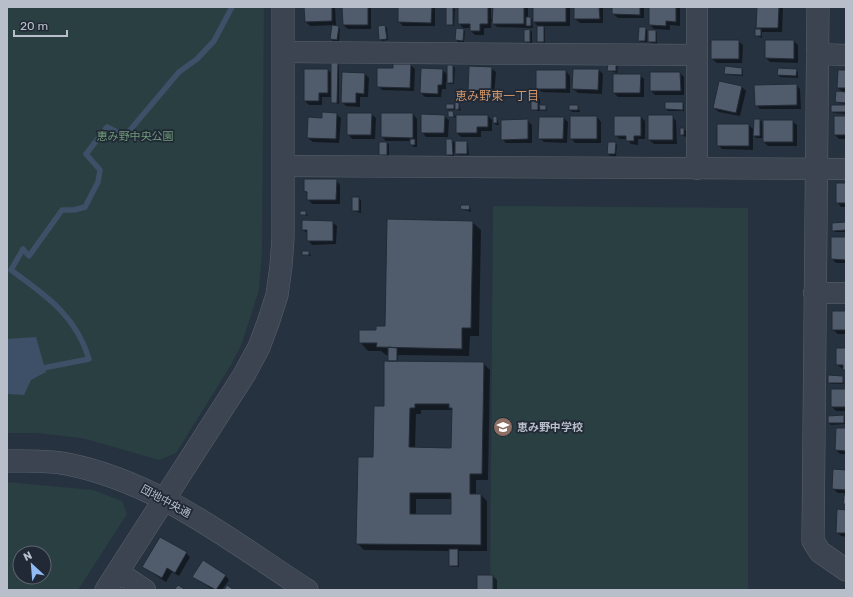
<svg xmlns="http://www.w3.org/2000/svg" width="853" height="597" font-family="Rubik,'Noto Sans JP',sans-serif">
  <rect width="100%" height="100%" fill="#273240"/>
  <path fill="#293f41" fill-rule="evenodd" d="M7 7H264L262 251 259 290 242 343 231 365 176 453 159 460 82 438 36 433H7Z
    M493 206 748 208V590H490Z
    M7 482 93 490 122 501 127 514 78 590H7ZM20 553H44V577H20Z"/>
  <path fill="#3d5068" d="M36 337 46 372 31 380 24 395 7 394V339Z"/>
  <path fill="#0007" fill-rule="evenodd" d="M305 7H335L336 25 310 26 306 22Z
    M343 7H371V29H348L343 25Z
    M399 7H435V26H403L399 22Z
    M447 7 455 9 454 26 447 24Z
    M459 7H491V19H493L494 7H528V18H531L534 21V7H570V26H542L545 28V43L538 41V26L532 20 533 28H528L497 27 491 21V28H484V35H475L471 31V28H463L459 23Z
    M575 7H603V23H580L575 19Z
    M613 7H644V18H618L613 14Z
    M650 7H680V26L670 25V30L654 29 650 25Z
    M758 7H783L782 32H762V38L756 36V30H760L757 27Z
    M385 26 387 28 388 40 382 41 380 39Z
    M338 27 340 29 339 41H333L331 39Z
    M645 28 647 30V42H641L639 40Z
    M463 30 465 31 464 42H458L456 40Z
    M530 30 532 32V43H527L525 42Z
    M656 31 657 33V44L651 43 649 42Z
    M738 41 743 45 742 63H717L712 59Z
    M766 41H794L798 45V63L770 62 766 58Z
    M337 64 339 66V104L332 102V97H322V105H309L305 101 328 70 332 74Z
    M411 65 415 69 414 91 382 90 378 86 394 69Z
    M616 65 618 67 617 73 608 70Z
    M453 66 455 68 454 84H450L446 81V89H442L441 97H425L421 93 442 70 448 75Z
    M491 68 496 72 494 94 473 93 469 89Z
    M742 69 743 71V76L727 75 725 73Z
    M599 70 603 74 602 94 578 93 573 89Z
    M796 70 798 72V78L780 77 778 75Z
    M566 71 570 76V93L542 92 537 88Z
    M846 71V104L838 103 836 101 844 93 838 88Z
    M651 73H680L684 77V95H655L651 91Z
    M365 74 369 78 368 97H360V107L346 106 342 102Z
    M640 75 644 79V97H618L614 93Z
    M796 85 800 89 801 109H760L756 105Z
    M742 87 746 91 740 116 719 112 714 108Z
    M538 97 540 99V106H546L547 111H542L540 108V111L532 110Z
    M683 103 684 105V111H668L666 109Z
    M459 104 461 111 455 109V110H449L447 108 453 105 456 108Z
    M578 106 580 112H572L570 110Z
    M846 106V114L834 113 832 112Z
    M453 112 455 116H488L494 122 497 118 499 125H496L492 121V131H481V137H461L457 133V118L449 116Z
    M336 114 341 118 339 143 313 142 308 138Z
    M371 114 376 118 375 139H352L348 134Z
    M413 114 417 119V147H413L411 141H386L382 137Z
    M444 116 449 120 448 137H426L422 132Z
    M672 116 676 121 677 144H654L649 140Z
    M597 117 601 122V143H575L571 138Z
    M641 117 645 121V139H638V145L631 144 627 139H620L615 135Z
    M846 117V139H839L835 135Z
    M564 118 568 122 567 143 544 142 539 138Z
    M527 120 532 125V143H506L502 139Z
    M760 120 762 122V138H756L753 135V150L722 149 718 145 749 125 755 131Z
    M792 121 797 125V146H768L764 142Z
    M684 129 686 131V137L681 135Z
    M452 140 454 142H467L468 144 469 155H458L454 152V156H449L447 154Z
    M387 143 389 144V156H382L380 154Z
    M615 143 617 145 616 156H610L608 154Z
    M336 180 340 185V204H312L308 199V195L305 191Z
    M846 184V207H841L837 202Z
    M353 198 361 200V213L353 211Z
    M470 206 471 212 461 209Z
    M306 212 308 216 301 214Z
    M332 222 337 226 336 244 312 245 308 240V234L303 230Z
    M472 222 481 230 479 336H470L469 356 398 355V362L483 363 490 370 488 480H476V495H481L487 501V551H459V567H452L450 565V551L364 550 357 543 385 407 389 355H386L381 351H368L360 342 386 327ZM421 410H453L452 449 415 448 416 414H421ZM416 499H452V515H416Z
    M846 223V232H835L833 230Z
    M846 238V263H836L832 259Z
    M309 252 311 256 303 254Z
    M846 312V334H838L833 330Z
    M846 349V371L837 365Z
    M842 377 844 384H831L829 382Z
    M846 390V411H836L832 407Z
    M844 416 845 424 831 425 829 423Z
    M846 429V454H840L836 450Z
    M846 471V493H838L833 489Z
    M846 511V537L841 536 837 532Z
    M186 553 190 557 179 576 172 572 166 582 143 567Z
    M225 575 229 580 222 590H213L194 577Z
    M493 576 497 580V590H478Z"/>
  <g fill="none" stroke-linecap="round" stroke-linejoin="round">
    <path stroke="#3d5068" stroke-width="5.5" d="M38 369 89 359C76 315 45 295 11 270L23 249 29 256 62 210H74L85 207 98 182 100 170 86 154 107 127 125 136 179 72 197 59 214 41 232 7"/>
  </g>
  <path fill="#505b6b" stroke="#222b37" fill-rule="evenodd" d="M304 7H332V21L305 22Z
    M342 7H368V25H343Z
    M398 7H432L431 23 398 22Z
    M446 7H453V25H446Z
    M458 7H488V24H480V31H470V24H458Z
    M493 7H524V24H492Z
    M533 7H566V22H533Z
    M574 7H599L600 19H574Z
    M612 7H640V15L612 14Z
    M649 7H676V22L666 21V26L649 25Z
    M757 7H779L778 28H756Z
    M526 17H531V26H526Z
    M332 25 339 26 337 40 330 39Z
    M385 25 387 39 379 40 378 26Z
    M537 26H544V42H537Z
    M639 27H646L645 41H638Z
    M456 28 464 29 463 41 455 40Z
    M530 29V42H524V30Z
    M755 29H761V36H755Z
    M648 30H656V42H648Z
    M711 40H739V59H711Z
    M765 40H794V59L765 58Z
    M331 63H338L337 103H331Z
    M393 64H411L410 88 377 87V68H393Z
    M608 64H616V71H607Z
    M447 65H453V83H447Z
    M469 66 492 67 491 91 468 90Z
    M725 66 742 68V75L724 74Z
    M421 68 443 69 442 85H438V94L420 93Z
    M778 68 797 69 796 76 777 75Z
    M304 69H328V93H319V101H304Z
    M573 69H599L598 90 572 89Z
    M536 70H566V89H536Z
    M838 70H846V88H837Z
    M342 72 365 73 364 94 356 93V103H341Z
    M650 72H680L681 91H650Z
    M613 74H641L640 93H613Z
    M719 81 742 86 736 113 713 108Z
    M797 84V105L755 106 754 85Z
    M836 91 846 92V103L835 102Z
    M531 96H538V110H531Z
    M455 102 459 103V109L455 110Z
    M665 102H683V110L665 109Z
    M446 104H454V109H446Z
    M539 105H546V110H540Z
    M569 105H578V110H569Z
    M831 105H846V112H831Z
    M448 111H453L454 117H448Z
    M322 112 337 113 336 139 307 138 308 117 322 118Z
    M347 113H372L371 135H347Z
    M381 113H413V138L381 137Z
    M421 114 445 115 444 133H421Z
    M456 115H488V127H477V133H456Z
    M648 115H673V140H648Z
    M493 116 497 117V123H493Z
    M570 116H597V139H570Z
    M614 116H641V136H634V141H626V136H614Z
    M834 116H846V135H834Z
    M539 117H564L563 139H538Z
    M528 119V139L501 140V120Z
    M754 119H760V136H753Z
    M763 120H793V142H763Z
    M717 124H749V146H717Z
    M680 128H684V135H680Z
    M410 139H415V145H410Z
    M446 139H452L453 155H446Z
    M455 141H467V154H455Z
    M379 142H387V155H379Z
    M608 142H616L615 154H607Z
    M304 179H337L336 200H307V192L304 191Z
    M836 183H846V203H836Z
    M352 197H359V211H352Z
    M461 205H470L469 210 460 209Z
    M300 211H306V215H300Z
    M387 219 473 221 471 328H462V349L376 347 377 343H359V330H376V326H385Z
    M302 220 333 221V241H307V230H302Z
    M846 222V230L832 231V223Z
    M831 237H846V260L831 259Z
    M302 251H309V255H302Z
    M832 311H846V330H832Z
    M388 347 397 348V361H388Z
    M836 348H846V370H843V365H836Z
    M384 361 484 362 482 474H470V494H481V545L356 544 358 457H373L374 406H384ZM415 404H449V408H452L451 448 409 447 410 408H415ZM410 493H451V514H410Z
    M828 375 843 376V383H828Z
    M831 389H846V407H831Z
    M844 415V423H828V416Z
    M836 428H846V451L835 450Z
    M833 469 846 470V490L832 489Z
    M844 495H846V504H843Z
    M837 509 846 510V533H836Z
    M160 537 187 552 175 573 167 568 162 578 142 567Z
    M449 549H458V566H449Z
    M203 560 226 575 216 590 192 577Z
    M477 575H493V590H477Z
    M178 585 186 590H174Z
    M227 585 234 590H224Z"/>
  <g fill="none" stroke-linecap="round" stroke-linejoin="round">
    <defs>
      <path id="minor" d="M283 52 697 55
        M817 54 846 55
        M283 166 846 169
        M697 169V7
        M814 293H846
        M118 572 145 590"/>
      <path id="tertiary" d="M818 7 813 541 820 552 846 570
        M7 461C27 461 48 460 67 464 158 482 231 541 307 590
        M106 590 244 375 259 347 268 323 277 295 281 266 283 238V7"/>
    </defs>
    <use href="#minor" stroke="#59626d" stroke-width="22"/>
    <use href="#tertiary" stroke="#59626d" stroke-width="23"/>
    <use href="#minor" stroke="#3b4450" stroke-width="21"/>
    <use href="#tertiary" stroke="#3b4450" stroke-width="22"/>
  </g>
  <defs>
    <symbol id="school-disc" viewBox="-11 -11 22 22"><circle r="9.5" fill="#8d6e63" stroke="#202935"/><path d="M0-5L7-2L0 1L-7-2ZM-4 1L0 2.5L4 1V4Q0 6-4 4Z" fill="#fff"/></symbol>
  </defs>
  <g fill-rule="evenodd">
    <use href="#school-disc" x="492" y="416" width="22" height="22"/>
  </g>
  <g text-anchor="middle" stroke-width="3.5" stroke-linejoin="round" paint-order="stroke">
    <g font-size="11" fill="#709a79" stroke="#202935">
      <text x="135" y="140">恵み野中央公園</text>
    </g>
    <g font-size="11" font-weight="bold" fill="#b8bfca" stroke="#202935" text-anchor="start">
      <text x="517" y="431">恵み野中学校</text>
    </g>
    <g font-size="11" fill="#b8bfca" stroke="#202935">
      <text transform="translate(166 501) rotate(29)" y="4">団地中央通</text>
    </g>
    <g font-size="12" fill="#d2966b" stroke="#202935">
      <text x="497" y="100">恵み野東一丁目</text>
    </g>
  </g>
  <rect width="853" height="597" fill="none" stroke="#b8bfca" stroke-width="16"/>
  <g transform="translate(32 565) rotate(334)"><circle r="19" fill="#202935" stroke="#5d6571"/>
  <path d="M0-3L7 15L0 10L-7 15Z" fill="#92baf4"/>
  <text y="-6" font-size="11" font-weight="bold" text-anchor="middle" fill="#b8bfca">N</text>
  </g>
  <path d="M14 30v6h53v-6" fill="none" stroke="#b8bfca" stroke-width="2"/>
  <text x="20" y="30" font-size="12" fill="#b8bfca" stroke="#202935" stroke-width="3" paint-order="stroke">20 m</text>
</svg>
